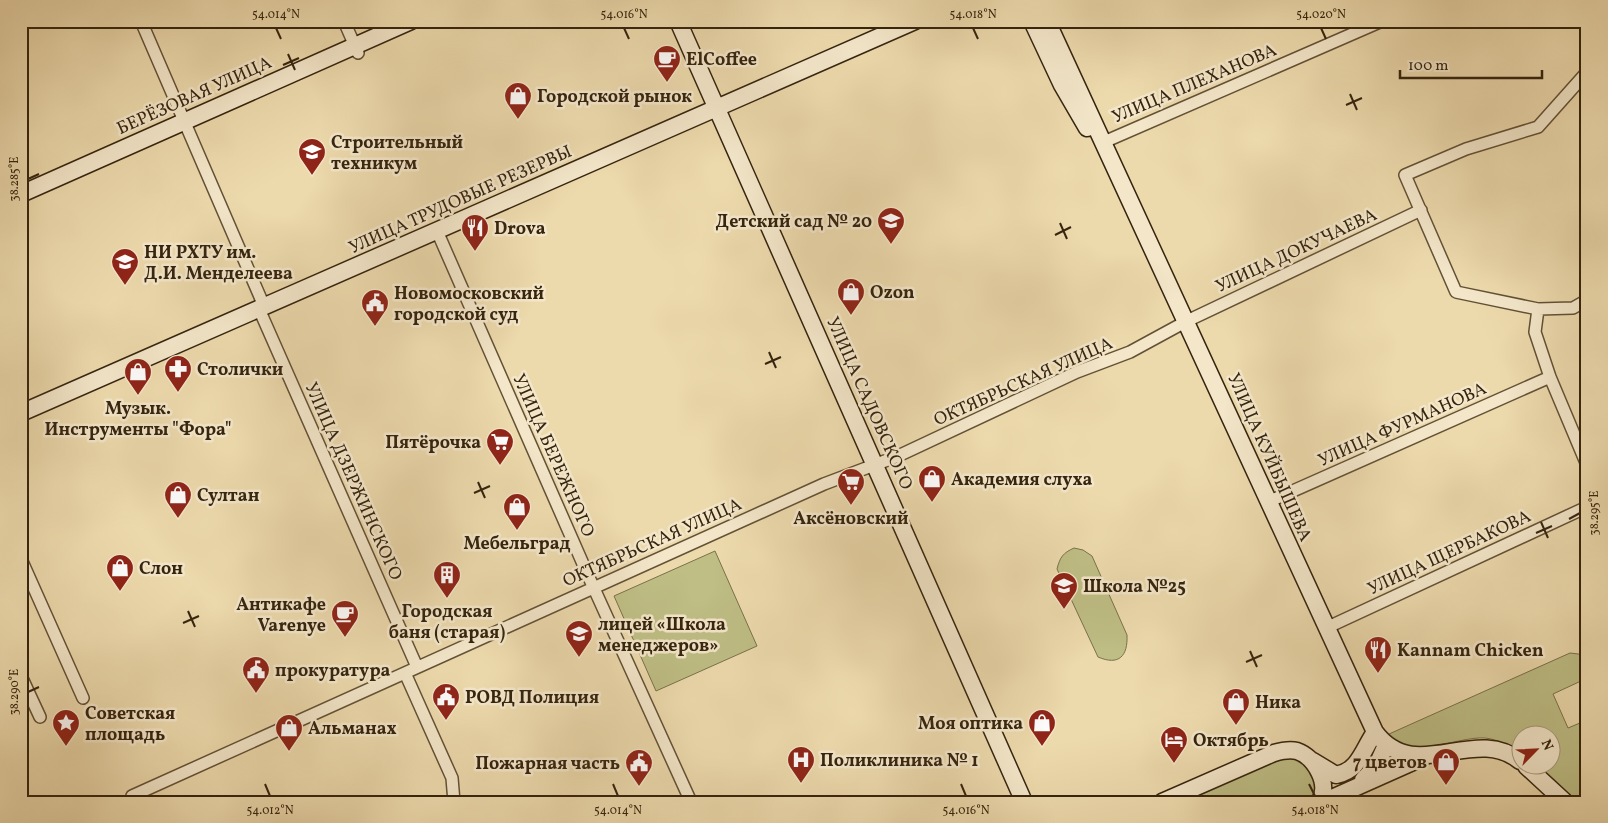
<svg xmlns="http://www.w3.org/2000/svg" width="1608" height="823" font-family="Vollkorn,serif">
  <rect width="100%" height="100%" fill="#ecd9ac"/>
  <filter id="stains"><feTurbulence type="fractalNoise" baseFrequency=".004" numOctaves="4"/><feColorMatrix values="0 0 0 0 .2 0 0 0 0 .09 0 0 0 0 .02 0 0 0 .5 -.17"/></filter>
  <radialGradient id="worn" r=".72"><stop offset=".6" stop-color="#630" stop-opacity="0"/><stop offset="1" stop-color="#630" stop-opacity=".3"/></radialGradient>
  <path fill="#bebe85" stroke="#7a714a" d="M1074 548 1083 550 1092 556 1127 635C1128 656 1119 666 1098 657L1057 569C1060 557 1063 553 1074 548Z
    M715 551 757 646 656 691 614 596Z
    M1570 653 1587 655V693L1581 681 1553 694 1568 728 1587 720V796L1575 801 1558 791 1534 766H1550V736H1520V754C1510 747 1498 739 1485 738 1458 736 1409 762 1389 734Z
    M1285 754 1304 759 1319 792 1307 802H1176Z"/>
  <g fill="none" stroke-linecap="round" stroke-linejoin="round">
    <defs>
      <path id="street" d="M141 21 264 306
        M344 21 358 53
        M1587 72 1538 127 1466 149 1405 175 1456 292 1538 309 1573 308 1587 300
        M1104 142 1382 21
        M437 231 587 573 691 802
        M259 309 417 667
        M1538 309 1535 332 1550 377 1587 465
        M1268 502 1550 377
        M21 559 83 698
        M1326 628 1587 507
        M405 673 452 778 454 802
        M21 676 40 717
        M132 796 824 484 898 456 1077 372 1130 352 1187 321 1421 210
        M1581 802 1587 799"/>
      <path id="secondary" d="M678 21 1024 802
        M1032 21 1062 85 1087 128
        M1047 21 1375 732C1415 786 1474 724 1520 761
        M21 194 411 21
        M21 413 915 21
        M1313 761 1336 775C1359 771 1363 749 1375 732
        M1526 766 1565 802
        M1363 780 1377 765 1386 745
        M1162 802 1274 753C1281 751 1289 749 1297 751 1315 757 1331 785 1319 802
        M1323 802 1424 757"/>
    </defs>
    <use href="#street" stroke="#635136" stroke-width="14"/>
    <use href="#secondary" stroke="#35240f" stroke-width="19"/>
    <use href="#street" stroke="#f3e6c9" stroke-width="11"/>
    <use href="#secondary" stroke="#f3e6c9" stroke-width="16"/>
  </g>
  <path fill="none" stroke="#35240f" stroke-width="2" d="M276 28 281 39M624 28 629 39M973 28 978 39M1321 28 1326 39M288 54 295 70M283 65 299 58M1350 94 1357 110M1346 105 1362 98M28 179 39 174M1060 223 1067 239M1055 235 1071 227M769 352 776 368M765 364 781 357M478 482 485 498M474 493 490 486M1569 519 1580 513M1541 522 1548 538M1536 533 1552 526M188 611 195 627M183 623 199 616M1250 651 1257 667M1246 662 1262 655M28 692 39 687M265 784 270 796M613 784 618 796M961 784 966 796M1309 784 1315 796"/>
  <defs>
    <symbol id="cafe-pin" viewBox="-11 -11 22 30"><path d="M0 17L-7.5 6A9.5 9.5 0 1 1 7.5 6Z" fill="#8f2418" stroke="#f3e6c9"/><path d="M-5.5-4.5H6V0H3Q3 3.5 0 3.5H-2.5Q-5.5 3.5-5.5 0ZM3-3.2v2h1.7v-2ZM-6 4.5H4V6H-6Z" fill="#fff"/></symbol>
    <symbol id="shop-pin" viewBox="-11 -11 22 30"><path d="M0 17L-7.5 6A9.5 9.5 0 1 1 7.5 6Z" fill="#8f2418" stroke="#f3e6c9"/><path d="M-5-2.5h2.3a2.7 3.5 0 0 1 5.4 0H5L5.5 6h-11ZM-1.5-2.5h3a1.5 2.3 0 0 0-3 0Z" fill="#fff"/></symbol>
    <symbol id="university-pin" viewBox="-11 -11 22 30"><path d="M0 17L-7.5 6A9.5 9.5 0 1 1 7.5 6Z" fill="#8f2418" stroke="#f3e6c9"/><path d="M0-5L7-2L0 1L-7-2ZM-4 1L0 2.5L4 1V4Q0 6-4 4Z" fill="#fff"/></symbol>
    <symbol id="school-pin" viewBox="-11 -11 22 30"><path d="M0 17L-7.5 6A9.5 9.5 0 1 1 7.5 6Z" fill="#8f2418" stroke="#f3e6c9"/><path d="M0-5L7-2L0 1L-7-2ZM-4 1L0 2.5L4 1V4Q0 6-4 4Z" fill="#fff"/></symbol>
    <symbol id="restaurant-pin" viewBox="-11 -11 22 30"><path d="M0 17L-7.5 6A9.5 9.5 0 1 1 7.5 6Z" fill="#8f2418" stroke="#f3e6c9"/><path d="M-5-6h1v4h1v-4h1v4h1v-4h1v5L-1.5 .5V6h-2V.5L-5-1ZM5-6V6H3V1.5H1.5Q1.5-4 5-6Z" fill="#fff"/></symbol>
    <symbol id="civic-pin" viewBox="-11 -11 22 30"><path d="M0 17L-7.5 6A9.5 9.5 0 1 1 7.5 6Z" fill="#8f2418" stroke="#f3e6c9"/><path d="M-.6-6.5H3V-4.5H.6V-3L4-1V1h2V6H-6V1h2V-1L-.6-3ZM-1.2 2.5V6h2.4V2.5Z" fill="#fff"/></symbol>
    <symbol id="pharmacy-pin" viewBox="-11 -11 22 30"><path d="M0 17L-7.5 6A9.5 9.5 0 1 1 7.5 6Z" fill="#8f2418" stroke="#f3e6c9"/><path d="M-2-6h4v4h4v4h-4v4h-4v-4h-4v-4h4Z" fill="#fff"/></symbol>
    <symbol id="supermarket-pin" viewBox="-11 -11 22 30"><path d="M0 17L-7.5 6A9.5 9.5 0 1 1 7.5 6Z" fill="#8f2418" stroke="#f3e6c9"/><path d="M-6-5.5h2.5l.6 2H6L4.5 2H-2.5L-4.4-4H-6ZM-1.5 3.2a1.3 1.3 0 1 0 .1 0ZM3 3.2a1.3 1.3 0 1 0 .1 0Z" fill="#fff"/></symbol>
    <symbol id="building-pin" viewBox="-11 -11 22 30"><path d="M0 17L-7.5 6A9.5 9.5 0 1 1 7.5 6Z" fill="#8f2418" stroke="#f3e6c9"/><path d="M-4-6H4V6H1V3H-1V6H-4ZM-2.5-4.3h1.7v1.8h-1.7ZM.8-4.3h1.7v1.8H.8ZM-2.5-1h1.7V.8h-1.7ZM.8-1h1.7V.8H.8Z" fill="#fff"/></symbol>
    <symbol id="sight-pin" viewBox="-11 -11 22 30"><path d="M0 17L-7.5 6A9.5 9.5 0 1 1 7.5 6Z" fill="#8f2418" stroke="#f3e6c9"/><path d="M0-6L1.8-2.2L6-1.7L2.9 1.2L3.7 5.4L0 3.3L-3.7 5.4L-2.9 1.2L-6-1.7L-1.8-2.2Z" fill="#fff"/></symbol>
    <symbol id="hotel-pin" viewBox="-11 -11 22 30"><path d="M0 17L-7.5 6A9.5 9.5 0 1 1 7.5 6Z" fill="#8f2418" stroke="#f3e6c9"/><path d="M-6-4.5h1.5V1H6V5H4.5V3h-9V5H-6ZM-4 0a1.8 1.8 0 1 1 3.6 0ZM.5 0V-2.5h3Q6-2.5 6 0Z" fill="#fff"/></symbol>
    <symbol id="hospital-pin" viewBox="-11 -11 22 30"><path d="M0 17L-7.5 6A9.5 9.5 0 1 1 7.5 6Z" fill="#8f2418" stroke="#f3e6c9"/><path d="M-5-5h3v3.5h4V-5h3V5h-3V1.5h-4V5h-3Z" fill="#fff"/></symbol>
  </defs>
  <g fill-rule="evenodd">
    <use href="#cafe-pin" x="651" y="43" width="32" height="43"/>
    <use href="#shop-pin" x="502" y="80" width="32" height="43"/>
    <use href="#university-pin" x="296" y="136" width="32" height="43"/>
    <use href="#school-pin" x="875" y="205" width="32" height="43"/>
    <use href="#restaurant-pin" x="459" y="212" width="32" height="43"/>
    <use href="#university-pin" x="109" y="246" width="32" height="43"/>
    <use href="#shop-pin" x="835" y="276" width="32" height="43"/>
    <use href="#civic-pin" x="359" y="287" width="32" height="43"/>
    <use href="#pharmacy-pin" x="162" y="353" width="32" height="43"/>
    <use href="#shop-pin" x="122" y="356" width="32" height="43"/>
    <use href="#supermarket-pin" x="484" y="426" width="32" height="43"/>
    <use href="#shop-pin" x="916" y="463" width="32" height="43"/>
    <use href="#supermarket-pin" x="835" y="466" width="32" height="43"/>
    <use href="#shop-pin" x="162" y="479" width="32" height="43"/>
    <use href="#shop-pin" x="501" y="491" width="32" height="43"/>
    <use href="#shop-pin" x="104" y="552" width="32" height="43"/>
    <use href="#building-pin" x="431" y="559" width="32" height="43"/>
    <use href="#school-pin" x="1048" y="570" width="32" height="43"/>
    <use href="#cafe-pin" x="329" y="598" width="32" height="43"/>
    <use href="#school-pin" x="563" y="618" width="32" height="43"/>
    <use href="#restaurant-pin" x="1362" y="634" width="32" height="43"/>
    <use href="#civic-pin" x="240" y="654" width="32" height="43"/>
    <use href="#civic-pin" x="430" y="681" width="32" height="43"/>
    <use href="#shop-pin" x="1220" y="686" width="32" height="43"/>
    <use href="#sight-pin" x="50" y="707" width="32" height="43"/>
    <use href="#shop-pin" x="1026" y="707" width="32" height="43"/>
    <use href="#shop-pin" x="273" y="712" width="32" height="43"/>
    <use href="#hotel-pin" x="1158" y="724" width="32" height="43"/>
    <use href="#hospital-pin" x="785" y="744" width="32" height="43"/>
    <use href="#shop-pin" x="1430" y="746" width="32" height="43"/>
    <use href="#civic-pin" x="623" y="747" width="32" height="43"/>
  </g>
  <g text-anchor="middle" stroke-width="5" stroke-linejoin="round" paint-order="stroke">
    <g font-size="18" font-weight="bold" fill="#35240f" stroke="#f3e6c9" text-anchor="start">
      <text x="686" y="65">ElCoffee</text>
      <text x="537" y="102">Городской рынок</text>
      <text x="331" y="148">Строительный<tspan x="331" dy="21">техникум</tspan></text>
      <text x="872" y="227" text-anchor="end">Детский сад № 20</text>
      <text x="494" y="234">Drova</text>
      <text x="144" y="258">НИ РХТУ им.<tspan x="144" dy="21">Д.И. Менделеева</tspan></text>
      <text x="870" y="298">Ozon</text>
      <text x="394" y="299">Новомосковский<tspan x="394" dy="21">городской суд</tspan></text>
      <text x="197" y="375">Столички</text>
      <text x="138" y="414" text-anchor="middle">Музык.<tspan x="138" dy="21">Инструменты "Фора"</tspan></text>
      <text x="481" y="448" text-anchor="end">Пятёрочка</text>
      <text x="951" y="485">Академия слуха</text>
      <text x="197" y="501">Султан</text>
      <text x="851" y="524" text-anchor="middle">Аксёновский</text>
      <text x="517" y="549" text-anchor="middle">Мебельград</text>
      <text x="139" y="574">Слон</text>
      <text x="1083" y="592">Школа №25</text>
      <text x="326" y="610" text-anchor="end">Антикафе<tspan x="326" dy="21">Varenye</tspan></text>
      <text x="447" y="617" text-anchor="middle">Городская<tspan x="447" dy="21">баня (старая)</tspan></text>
      <text x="598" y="630">лицей «Школа<tspan x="598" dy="21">менеджеров»</tspan></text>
      <text x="1397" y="656">Kannam Chicken</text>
      <text x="275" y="676">прокуратура</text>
      <text x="465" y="703">РОВД Полиция</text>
      <text x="1255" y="708">Ника</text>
      <text x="85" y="719">Советская<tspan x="85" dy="21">площадь</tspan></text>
      <text x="1023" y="729" text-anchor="end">Моя оптика</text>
      <text x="308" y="734">Альманах</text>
      <text x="1193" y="746">Октябрь</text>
      <text x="820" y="766">Поликлиника № 1</text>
      <text x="1427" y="768" text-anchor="end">7 цветов</text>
      <text x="620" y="769" text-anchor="end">Пожарная часть</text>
    </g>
    <g font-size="18" fill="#35240f" stroke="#f3e6c9">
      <text transform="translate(1194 83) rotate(-23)" y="6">УЛИЦА ПЛЕХАНОВА</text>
      <text transform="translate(194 95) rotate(-24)" y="6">БЕРЁЗОВАЯ УЛИЦА</text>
      <text transform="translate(460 199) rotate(-24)" y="6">УЛИЦА ТРУДОВЫЕ РЕЗЕРВЫ</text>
      <text transform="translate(1296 250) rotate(-25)" y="6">УЛИЦА ДОКУЧАЕВА</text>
      <text transform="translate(1023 381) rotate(-24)" y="6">ОКТЯБРЬСКАЯ УЛИЦА</text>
      <text transform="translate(870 403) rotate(66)" y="6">УЛИЦА САДОВСКОГО</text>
      <text transform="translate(1402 424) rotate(-24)" y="6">УЛИЦА ФУРМАНОВА</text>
      <text transform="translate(554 455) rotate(66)" y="6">УЛИЦА БЕРЕЖНОГО</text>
      <text transform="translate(1270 457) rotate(66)" y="6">УЛИЦА КУЙБЫШЕВА</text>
      <text transform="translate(354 481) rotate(66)" y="6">УЛИЦА ДЗЕРЖИНСКОГО</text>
      <text transform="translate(652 542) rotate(-24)" y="6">ОКТЯБРЬСКАЯ УЛИЦА</text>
      <text transform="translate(1449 552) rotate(-25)" y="6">УЛИЦА ЩЕРБАКОВА</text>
    </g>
  </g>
  <rect width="1608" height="823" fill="none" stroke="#ecd9ac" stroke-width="55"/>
  <g transform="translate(1536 750) rotate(66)"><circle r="24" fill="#f3e6c9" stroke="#a7987f"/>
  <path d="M0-4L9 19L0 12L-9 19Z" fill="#8f2418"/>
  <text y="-8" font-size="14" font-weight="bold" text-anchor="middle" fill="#35240f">N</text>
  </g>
  <path d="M1400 70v8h142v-8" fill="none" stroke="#35240f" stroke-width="2.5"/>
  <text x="1408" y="70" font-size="15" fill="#35240f" stroke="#f3e6c9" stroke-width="4" paint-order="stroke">100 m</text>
  <rect x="28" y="28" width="1552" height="768" fill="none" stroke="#35240f" stroke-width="2"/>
  <g font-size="12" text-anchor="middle" fill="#35240f">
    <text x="276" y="18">54.014°N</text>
    <text x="624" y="18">54.016°N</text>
    <text x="973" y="18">54.018°N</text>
    <text x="1321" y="18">54.020°N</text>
    <text transform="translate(14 179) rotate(-90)" y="4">38.285°E</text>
    <text transform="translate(1594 513) rotate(-90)" y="4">38.295°E</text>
    <text transform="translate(14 692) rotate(-90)" y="4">38.290°E</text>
    <text x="270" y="814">54.012°N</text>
    <text x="618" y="814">54.014°N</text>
    <text x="966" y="814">54.016°N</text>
    <text x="1315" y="814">54.018°N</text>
  </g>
  <rect width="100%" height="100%" filter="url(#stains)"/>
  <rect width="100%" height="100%" fill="url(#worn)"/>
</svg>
